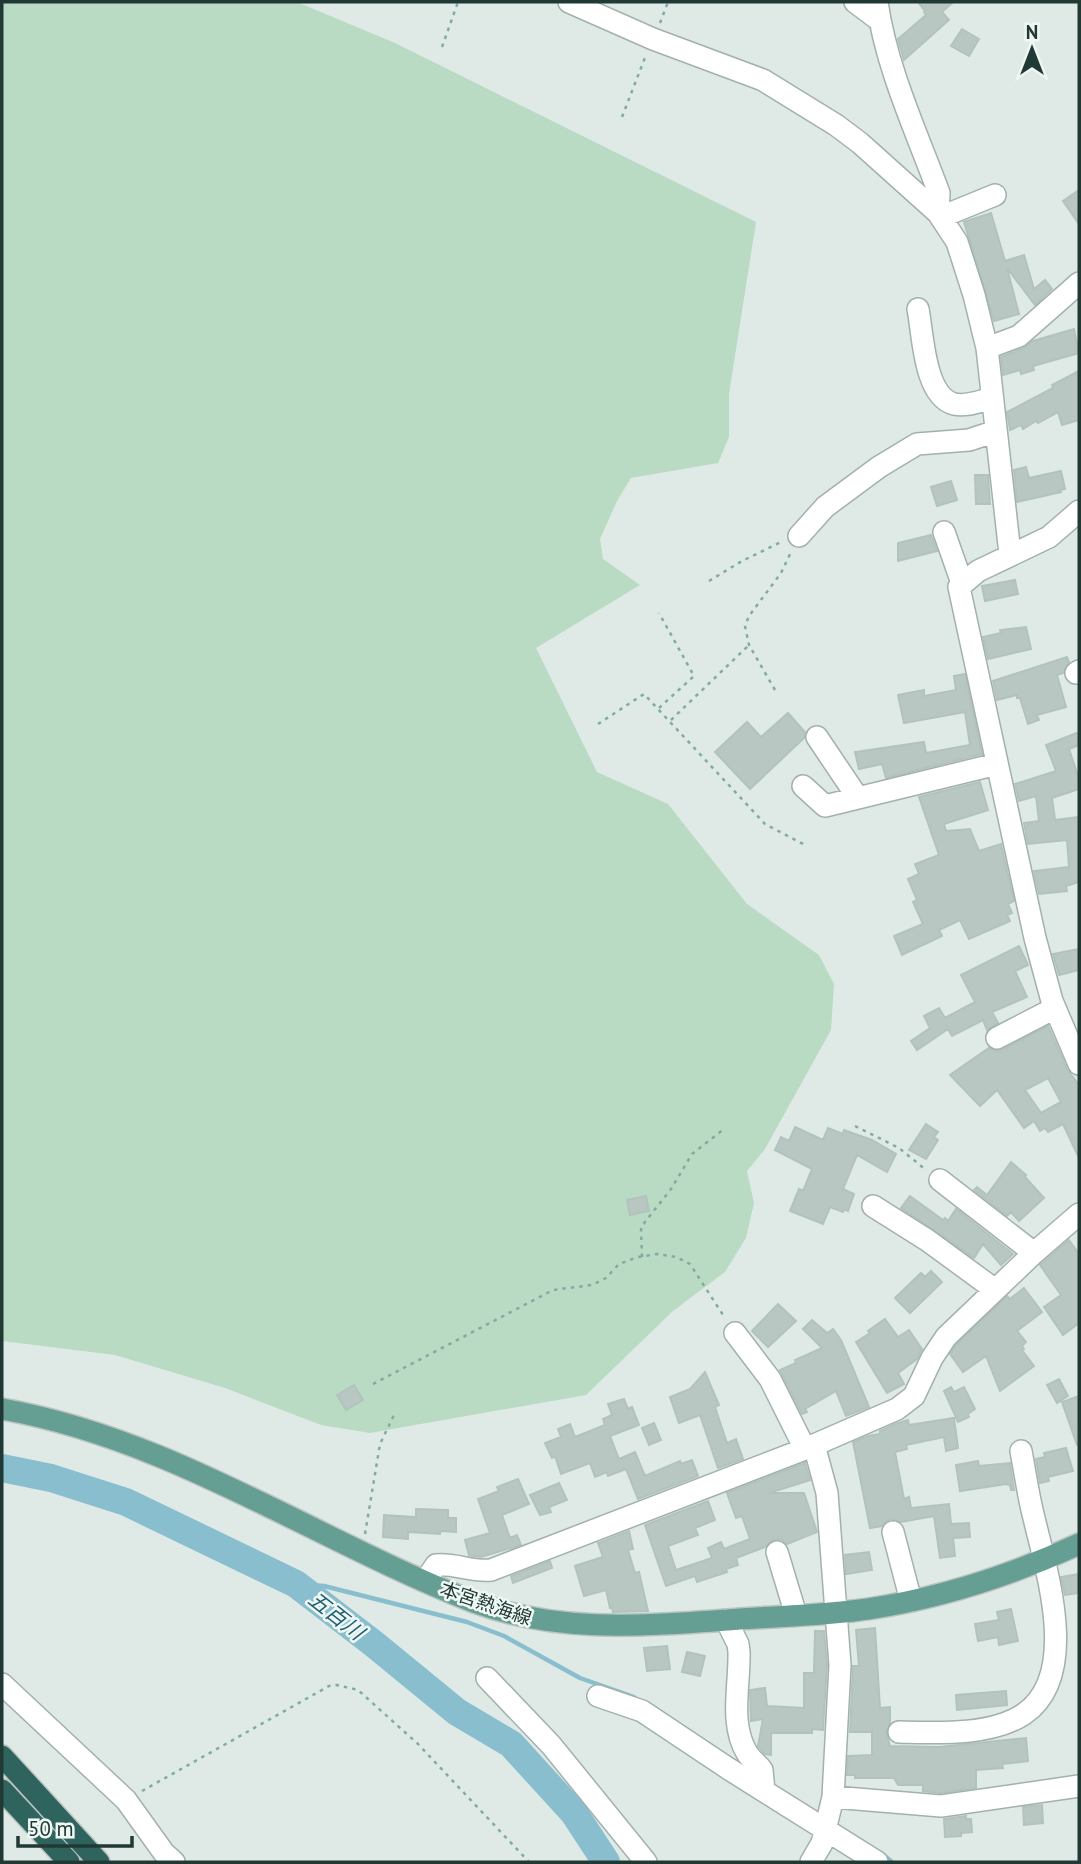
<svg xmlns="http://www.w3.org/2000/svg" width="1081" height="1864" font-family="'PT Sans','Noto Sans JP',sans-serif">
  <rect width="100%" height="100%" fill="#dfeae6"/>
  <path fill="#b9dbc4" d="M2 2H297L395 43 756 222 729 394V437L718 463 631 478 617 501 600 539 603 559 640 585 536 648 597 772 668 804 747 904 819 955 834 984 831 1030 765 1149 747 1171 754 1203 746 1238 725 1272 673 1311 586 1395 370 1433 321 1425 225 1388 115 1355 2 1341Z"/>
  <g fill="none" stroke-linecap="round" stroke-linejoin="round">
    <path stroke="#89bece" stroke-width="4.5" d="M296 1584 324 1586 467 1622 504 1636 580 1678 634 1697
      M881 1853 892 1862"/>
    <path stroke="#89bece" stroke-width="28" d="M2 1468 51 1478 126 1502 296 1584 374 1644 457 1712 511 1744 574 1813 606 1862"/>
  </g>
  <path fill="#b8c7c2" stroke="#b2c3bd" stroke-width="2" fill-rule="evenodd" d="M918 2H953L942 12 949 20 904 60 898 39 926 15 924 12 925 11Z
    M962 29 979 39 969 56 951 46Z
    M1079 190V224L1063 201Z
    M991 213 1005 261 1024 255 1034 289 1045 280 1052 289 1035 305 1007 268 1019 314 994 321 964 222Z
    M1074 329 1079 353 1033 366 1034 370 1021 374 1020 370 1003 375 1001 357 1024 348 1033 341Z
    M1079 371V420L1062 425 1058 412 1038 423 1036 421 1023 429 1021 425 1010 430 1007 412 1053 388 1052 385Z
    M1026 467 1029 478 1061 471 1065 489 1060 490 1061 492 1017 502 1014 470Z
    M975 475H988L990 504H976Z
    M951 481 957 500 937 506 931 487Z
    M931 535 937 551 898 561V543Z
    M1015 580 1018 594 985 601 982 586Z
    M1026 627 1031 649 988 659 983 637 1001 633 1000 630Z
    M1067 657 1069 662 1063 673 1057 675 1066 707 1037 715 1039 720 1028 724 1020 698H1017V695L997 700 993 681Z
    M965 674 982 754 886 778 882 764 859 769 855 752 924 742 926 753 970 745 965 712 904 723 898 695 924 690V696L956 690 954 676Z
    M788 713 805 732 804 738 750 789 715 752 747 722 761 737Z
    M1079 732V745L1069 749 1079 779V789L1052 798 1055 820 1079 817V882L1066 886 1067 891 1039 894 1034 871 1069 867 1067 840 1028 844 1024 823 1039 821 1036 796 1019 801 1015 784 1056 771 1046 745Z
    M980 782 988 810 944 824 946 831 970 829 979 851 1001 844 1014 901 1008 904 1012 913 1007 915 1010 921 969 939 960 920 939 930 942 936 902 955 894 936 923 924 913 902 917 900 908 879 919 874 915 864 939 855 919 797Z
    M1019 946 1028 965 1015 971 1027 997 992 1012 998 1023 987 1030 983 1020 952 1036 948 1029 917 1050 911 1041 930 1028 924 1016 939 1008 945 1018 975 1002 961 975Z
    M1079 949V970L1059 975 1053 954Z
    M1048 1026 1067 1069 1079 1085V1158L1063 1124 1048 1132 1045 1128 1040 1131 1034 1121 1024 1128 997 1090 980 1106 950 1075 989 1048 996 1051 1002 1050ZM1048 1078 1061 1102 1041 1113 1025 1090Z
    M926 1124 938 1132 934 1137 938 1140 926 1159 909 1150Z
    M795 1127 823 1140 828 1128 843 1134 844 1130 872 1140 896 1154 887 1172 857 1155 843 1189 854 1194 848 1211 844 1209 843 1212 830 1207 823 1224 790 1211 799 1189 803 1191 812 1169 775 1150 781 1137 789 1141Z
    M1011 1162 1026 1175 1025 1177 1044 1198 1019 1221 1011 1212 1007 1216 974 1190 977 1187 987 1195Z
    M646 1196 649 1211 630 1215 627 1200Z
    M910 1196 943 1220 945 1218 948 1221 956 1209 1013 1254 1001 1265 983 1244 974 1258 901 1208Z
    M1069 1240 1079 1254V1323L1063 1335 1044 1307 1061 1295 1040 1265Z
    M931 1271 942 1282 910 1313 895 1298 921 1273 925 1277Z
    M1024 1288 1042 1312 1017 1331 1026 1342 1022 1346 1024 1349 1022 1350 1034 1366 1000 1391 986 1356 963 1372 950 1354 956 1345 1007 1296 1010 1299Z
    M778 1304 796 1321 768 1347 752 1331Z
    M885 1319 898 1337 909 1330 922 1349 917 1359 898 1373 904 1384 887 1393 856 1342 870 1333 868 1331Z
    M812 1320 827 1333 833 1329 841 1340 869 1407 846 1416 836 1391 805 1409 807 1412 802 1414 780 1370 796 1363 795 1360 822 1348 803 1329Z
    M705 1372 719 1405 715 1407 727 1443 736 1439 743 1459 718 1468 700 1415 679 1423 670 1397 690 1389Z
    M1059 1379 1068 1396 1057 1403 1047 1385Z
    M354 1385 363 1400 346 1410 337 1395Z
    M951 1387 954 1392 964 1387 975 1409 968 1414 969 1417 958 1422 944 1391Z
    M1079 1396V1445H1077L1062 1402Z
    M624 1399 628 1409 632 1407 639 1425 610 1436 619 1459 635 1452 645 1476 680 1461 681 1464 692 1460 698 1476 638 1499 626 1469 608 1476 607 1472 595 1477 590 1463 561 1474 555 1456 552 1458 545 1443 561 1437 558 1429 570 1424 575 1437 605 1425 603 1419 612 1415 608 1404Z
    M954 1418 958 1448 946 1451 944 1437 906 1445 907 1449 895 1452 904 1499 909 1497 911 1508 949 1504 951 1524 969 1523 970 1537 953 1538 955 1556 940 1558 934 1516 901 1522 890 1519 882 1526 870 1528 853 1442 868 1436 880 1434V1431L898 1423 908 1420 909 1425Z
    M654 1423 661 1440 649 1445 642 1428Z
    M1066 1448 1073 1471 1048 1477 1049 1481 1040 1483 1036 1459 1045 1457 1044 1453Z
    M978 1461 979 1466 1010 1463 1014 1490H1011L1010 1485 1006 1484 960 1491 956 1465Z
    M805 1463 810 1480 769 1493H804L817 1532 787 1544 781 1539 773 1540 765 1547 736 1558 738 1565 726 1569 727 1572 697 1582 695 1576 666 1586 645 1525 708 1501 715 1520 695 1528 698 1535 668 1546 676 1570 712 1558 708 1548 721 1542 724 1549 750 1539 742 1516 736 1518 727 1493Z
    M518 1479 529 1504 502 1515 510 1538 517 1535 521 1545 481 1557 469 1555 465 1540 490 1533 478 1499 499 1491 497 1487Z
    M559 1483 567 1500 549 1507 551 1512 540 1515 530 1495Z
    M416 1509 448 1510V1518H456V1532L440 1531V1534L408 1532V1539L383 1537 384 1515 416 1517Z
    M629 1531 633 1549 628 1550 635 1573 639 1572 648 1611 613 1612 612 1608H610L606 1590 584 1596 575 1566 603 1557 598 1543Z
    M869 1552 872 1570 846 1574 845 1555Z
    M550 1561 552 1568 513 1583 511 1576Z
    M1079 1574V1593L1065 1595 1061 1577Z
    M1011 1609 1018 1641 999 1645 998 1637 978 1641 975 1624 999 1620 997 1612Z
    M875 1628 880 1708 890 1707V1723L886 1732 890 1746 939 1747 1026 1738 1028 1761 1002 1764 1003 1768 976 1770V1788L941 1793 923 1791V1785H898L894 1778H855V1775H847L848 1756 872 1755V1732H850L853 1666H859L856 1630Z
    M815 1631H824L827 1665 823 1730 812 1729V1733H771V1755L765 1754 758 1746 763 1719 751 1721 750 1690 765 1688 767 1706 804 1708V1673H814Z
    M667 1646 670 1669 647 1671 644 1648Z
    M687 1652 705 1656 700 1676 682 1672Z
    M1006 1691 1007 1705 957 1710 956 1695Z
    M1042 1805 1043 1823 1024 1825 1023 1807Z
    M966 1816V1819H971L972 1832 961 1833V1836L945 1837 944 1819Z"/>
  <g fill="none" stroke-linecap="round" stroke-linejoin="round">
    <defs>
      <path id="minor" d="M569 2 653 39 763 80 836 125 860 143 938 213
        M855 2 879 20
        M877 2C886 67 916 131 939 193L938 213 957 242 974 295 987 348 1010 554
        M941 217 995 195
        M918 309C923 334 924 396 954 404 967 407 980 401 992 398
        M987 348 1019 336 1079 283
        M1079 511 1049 537 978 571 959 587 1035 938 1052 1001 1079 1064
        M944 532 962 583
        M799 536 825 507 879 467 917 444 969 440 996 431
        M1076 673 1079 671
        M817 737 858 798
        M803 786 825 806 997 764
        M997 1038 1055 1008
        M940 1180 1034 1253
        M873 1206 927 1240 994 1289
        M735 1333 770 1379 805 1449
        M893 1532 911 1601
        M777 1552 796 1615
        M425 1581 436 1565C455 1563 471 1572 491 1570L805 1449 897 1409 914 1396 932 1358 946 1337 1034 1253 1079 1214
        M726 1620 738 1644 739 1652C740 1685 729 1723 747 1753 751 1760 757 1763 762 1770L764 1791
        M487 1678 551 1745 646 1862
        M2 1684 126 1800 164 1853 174 1862
        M598 1696 642 1711 729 1769 877 1862
        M899 1732C937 1733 991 1736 1024 1714 1081 1675 1046 1570 1033 1514 1028 1494 1025 1472 1021 1451
        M833 1797 941 1806 1079 1786
        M811 1862 822 1843 833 1797 840 1665 827 1493 814 1445"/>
      <path id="major" d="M2 1409C172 1439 315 1540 474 1602 556 1633 641 1626 727 1620 774 1616 821 1616 868 1609 941 1598 1012 1575 1079 1544"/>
      <path id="highway" d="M2 1756 99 1862
        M2 1790 69 1862"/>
    </defs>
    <use href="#minor" stroke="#a2b1ad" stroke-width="24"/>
    <use href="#major" stroke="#bcc4c2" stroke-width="24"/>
    <use href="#highway" stroke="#bcc4c2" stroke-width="24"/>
    <path stroke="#81aca2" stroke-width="2.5" stroke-dasharray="3.5 5" stroke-linecap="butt" d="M660 23 668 2
      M442 47 458 2
      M622 117 646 55
      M709 581 742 561 783 541
      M775 690 749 645 745 626 749 616 781 573 792 550
      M659 708 694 676 659 613
      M671 720 749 645
      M598 724 644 694 765 824 805 845
      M855 1126 899 1148 926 1170
      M642 1257 641 1227 671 1189 692 1154 724 1129
      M373 1384 553 1290 592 1285 606 1278 619 1264 638 1257 657 1254 676 1257 690 1264 725 1318
      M365 1534 380 1444 394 1415
      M142 1791 329 1686 337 1685 358 1690 418 1744 529 1862"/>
    <use href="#minor" stroke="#fff" stroke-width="21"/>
    <use href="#major" stroke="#659e93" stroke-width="21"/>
    <use href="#highway" stroke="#2e645d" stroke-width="21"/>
  </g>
  <g text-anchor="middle" stroke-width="5" stroke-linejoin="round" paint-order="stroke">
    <g font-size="19" fill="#213934" stroke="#eff7f4">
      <text transform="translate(486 1603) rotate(19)" y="7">本宮熱海線</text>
    </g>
    <g font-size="21" font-style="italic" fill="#1e5f72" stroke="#eff7f4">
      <text transform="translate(336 1616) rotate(38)" y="7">五百川</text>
    </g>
  </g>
  <rect width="1081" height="1864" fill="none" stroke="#213934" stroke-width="7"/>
  <g transform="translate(1032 49)" stroke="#eff7f4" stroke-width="5" paint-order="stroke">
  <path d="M0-5L12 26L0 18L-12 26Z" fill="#213934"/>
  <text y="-10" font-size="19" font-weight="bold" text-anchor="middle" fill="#213934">N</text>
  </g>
  <path d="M18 1836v10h114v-10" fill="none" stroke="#213934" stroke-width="3.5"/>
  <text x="28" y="1836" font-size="21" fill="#213934" stroke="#eff7f4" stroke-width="5" paint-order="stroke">50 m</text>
</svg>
